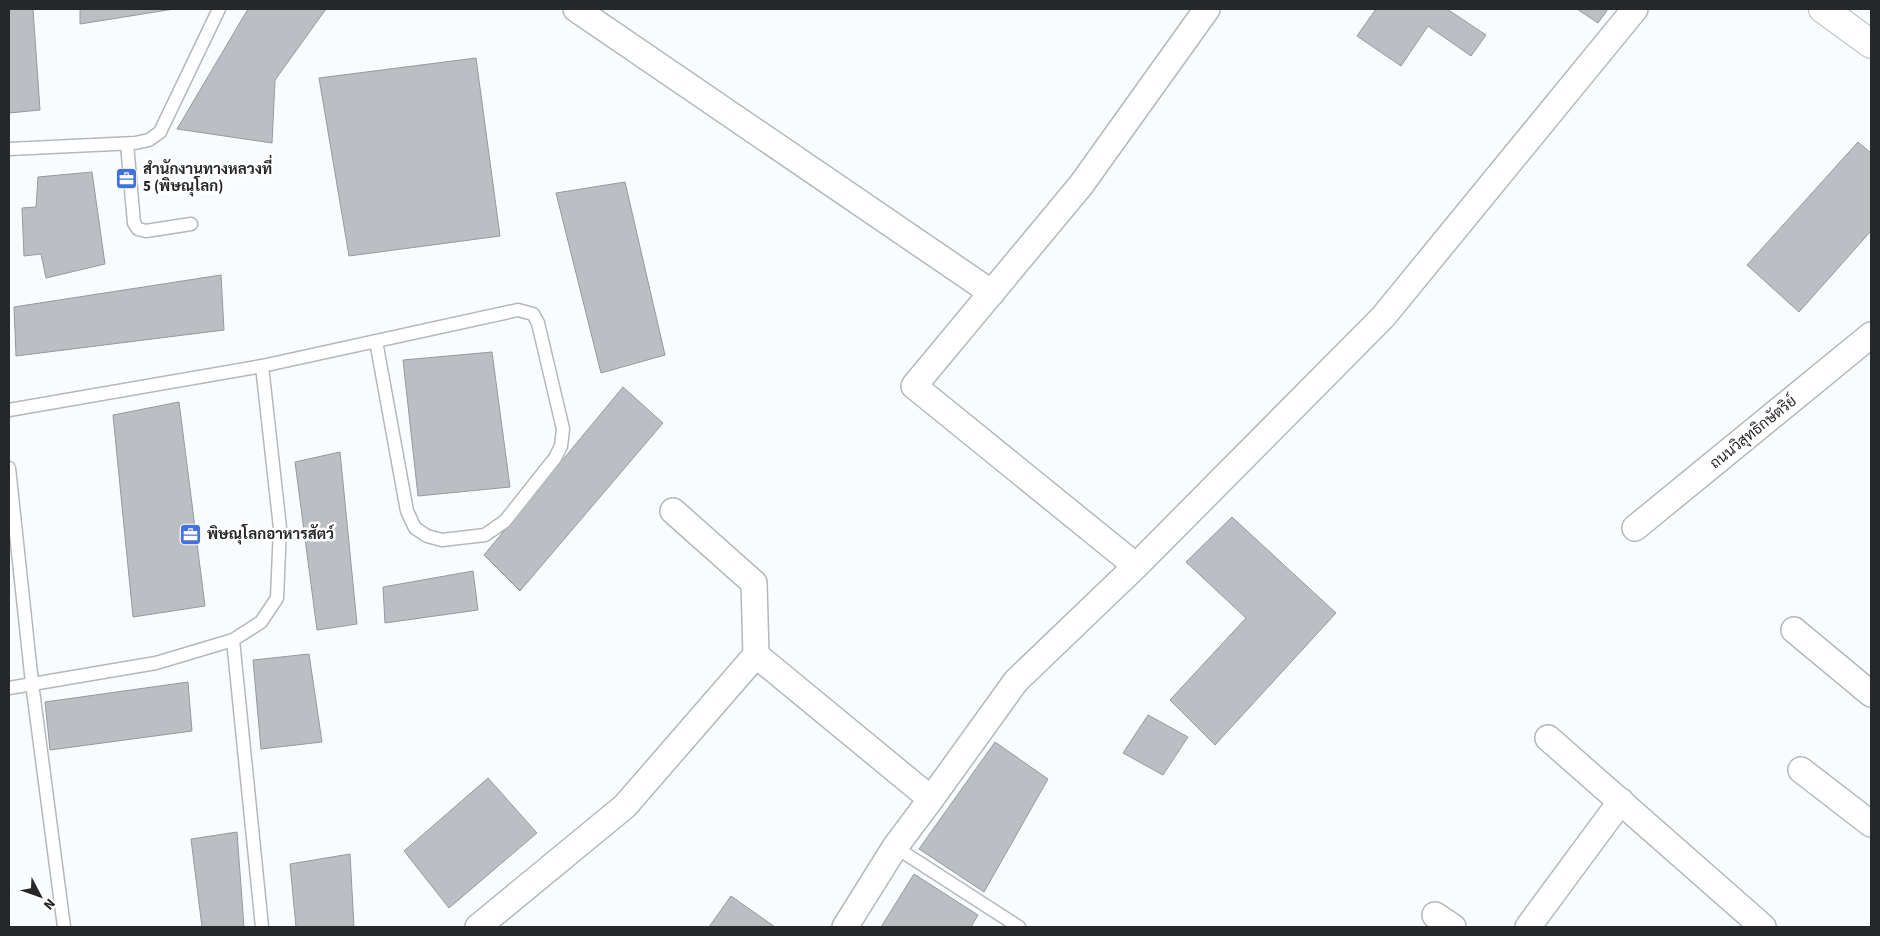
<svg xmlns="http://www.w3.org/2000/svg" width="1880" height="936" font-family="'Source Sans 3',Sarabun,sans-serif">
  <rect width="100%" height="100%" fill="#f9fcff"/>
  <path fill="#bbbfc4" stroke="#95999e" d="M9 9H33L40 110 9 113Z
    M80 9H174L80 24Z
    M248 9H326L275 80 272 143 177 129Z
    M1376 9H1447L1486 35 1471 56 1428 26 1401 66 1357 36Z
    M1577 9H1608L1598 23Z
    M476 58 500 236 349 256 319 78Z
    M1858 142 1871 153V231L1799 312 1747 265Z
    M92 172 105 264 46 278 41 254 24 256 22 208 36 207 38 177Z
    M625 182 665 355 601 373 556 193Z
    M221 275 224 330 16 356 14 307Z
    M492 352 510 487 418 496 403 360Z
    M623 387 663 423 520 591 484 555Z
    M179 402 205 606 133 617 113 415Z
    M340 452 357 624 317 630 295 462Z
    M1232 517 1336 613 1215 745 1170 700 1246 618 1186 562Z
    M473 571 478 610 385 623 383 587Z
    M309 654 322 742 261 749 253 660Z
    M188 682 192 731 50 750 45 702Z
    M1148 715 1188 737 1163 775 1123 753Z
    M995 742 1048 779 984 892 919 849Z
    M488 778 537 833 449 908 404 851Z
    M237 832 244 927H202L191 839Z
    M350 854 354 927H296L290 864Z
    M914 874 978 915 971 927H881Z
    M731 896 775 927H709Z"/>
  <g fill="none" stroke-linecap="round" stroke-linejoin="round">
    <defs>
      <path id="service" d="M127 144 134 223 138 229 146 231 191 224
        M9 149 135 143 149 140 160 132 219 9
        M9 410 262 366 518 310 533 314 538 323 563 429 561 446 555 458 505 521 485 535 442 540 427 536 415 528 407 511 376 341
        M9 468 32 683 64 927
        M233 640 262 927
        M9 688 156 663 233 640 261 622 277 598 280 528 262 366
        M895 847 1019 927"/>
      <path id="minor" d="M576 9 992 293
        M1635 528 1871 335
        M1136 566 914 386 1081 185 1207 9
        M1794 630 1871 694
        M756 655 931 799
        M1548 738 1763 927
        M1801 770 1871 824
        M1435 915 1453 927
        M478 927 625 806 756 655 754 583 673 511
        M845 927 895 847 931 799 1016 681 1136 566 1383 317 1635 9
        M1528 927 1621 801"/>
      <path id="tertiary" d="M1823 9 1871 44"/>
    </defs>
    <use href="#service" stroke="#b3b8bc" stroke-width="15"/>
    <use href="#minor" stroke="#b3b8bc" stroke-width="28"/>
    <use href="#tertiary" stroke="#b3b8bc" stroke-width="30"/>
    <use href="#service" stroke="#fff" stroke-width="12"/>
    <use href="#minor" stroke="#fff" stroke-width="25"/>
    <use href="#tertiary" stroke="#fff" stroke-width="28"/>
  </g>
  <defs>
    <symbol id="office-square" viewBox="-11 -11 22 22"><rect x="-9" y="-9" width="18" height="18" rx="4" fill="#4271e2" stroke="#fff"/><path d="M-6-3h4V-5.5h4V-3h4V5H-6ZM-1-4.5V-3h2v-1.5ZM-6 0V1H6V0Z" fill="#fff"/></symbol>
  </defs>
  <g fill-rule="evenodd">
    <use href="#office-square" x="114" y="166" width="25" height="25"/>
    <use href="#office-square" x="178" y="522" width="25" height="25"/>
  </g>
  <g text-anchor="middle" stroke-width="5" stroke-linejoin="round" paint-order="stroke">
    <g font-size="15" font-weight="bold" fill="#252729" stroke="#fff" text-anchor="start">
      <text x="143" y="174">สำนักงานทางหลวงที่<tspan x="143" dy="17">5 (พิษณุโลก)</tspan></text>
      <text x="207" y="539">พิษณุโลกอาหารสัตว์</text>
    </g>
    <g font-size="15" fill="#252729" stroke="#fff">
      <text transform="translate(1753 432) rotate(-39)" y="5">ถนนวิสุทธิกษัตริย์</text>
    </g>
  </g>
  <rect width="1880" height="936" fill="none" stroke="#252729" stroke-width="20"/>
  <g transform="translate(40 896) rotate(131)" stroke="#ffffff" stroke-width="4" paint-order="stroke">
  <path d="M0-4L9 19L0 12L-9 19Z" fill="#252729"/>
  <text y="-8" font-size="14" font-weight="bold" text-anchor="middle" fill="#252729">N</text>
  </g>
</svg>
